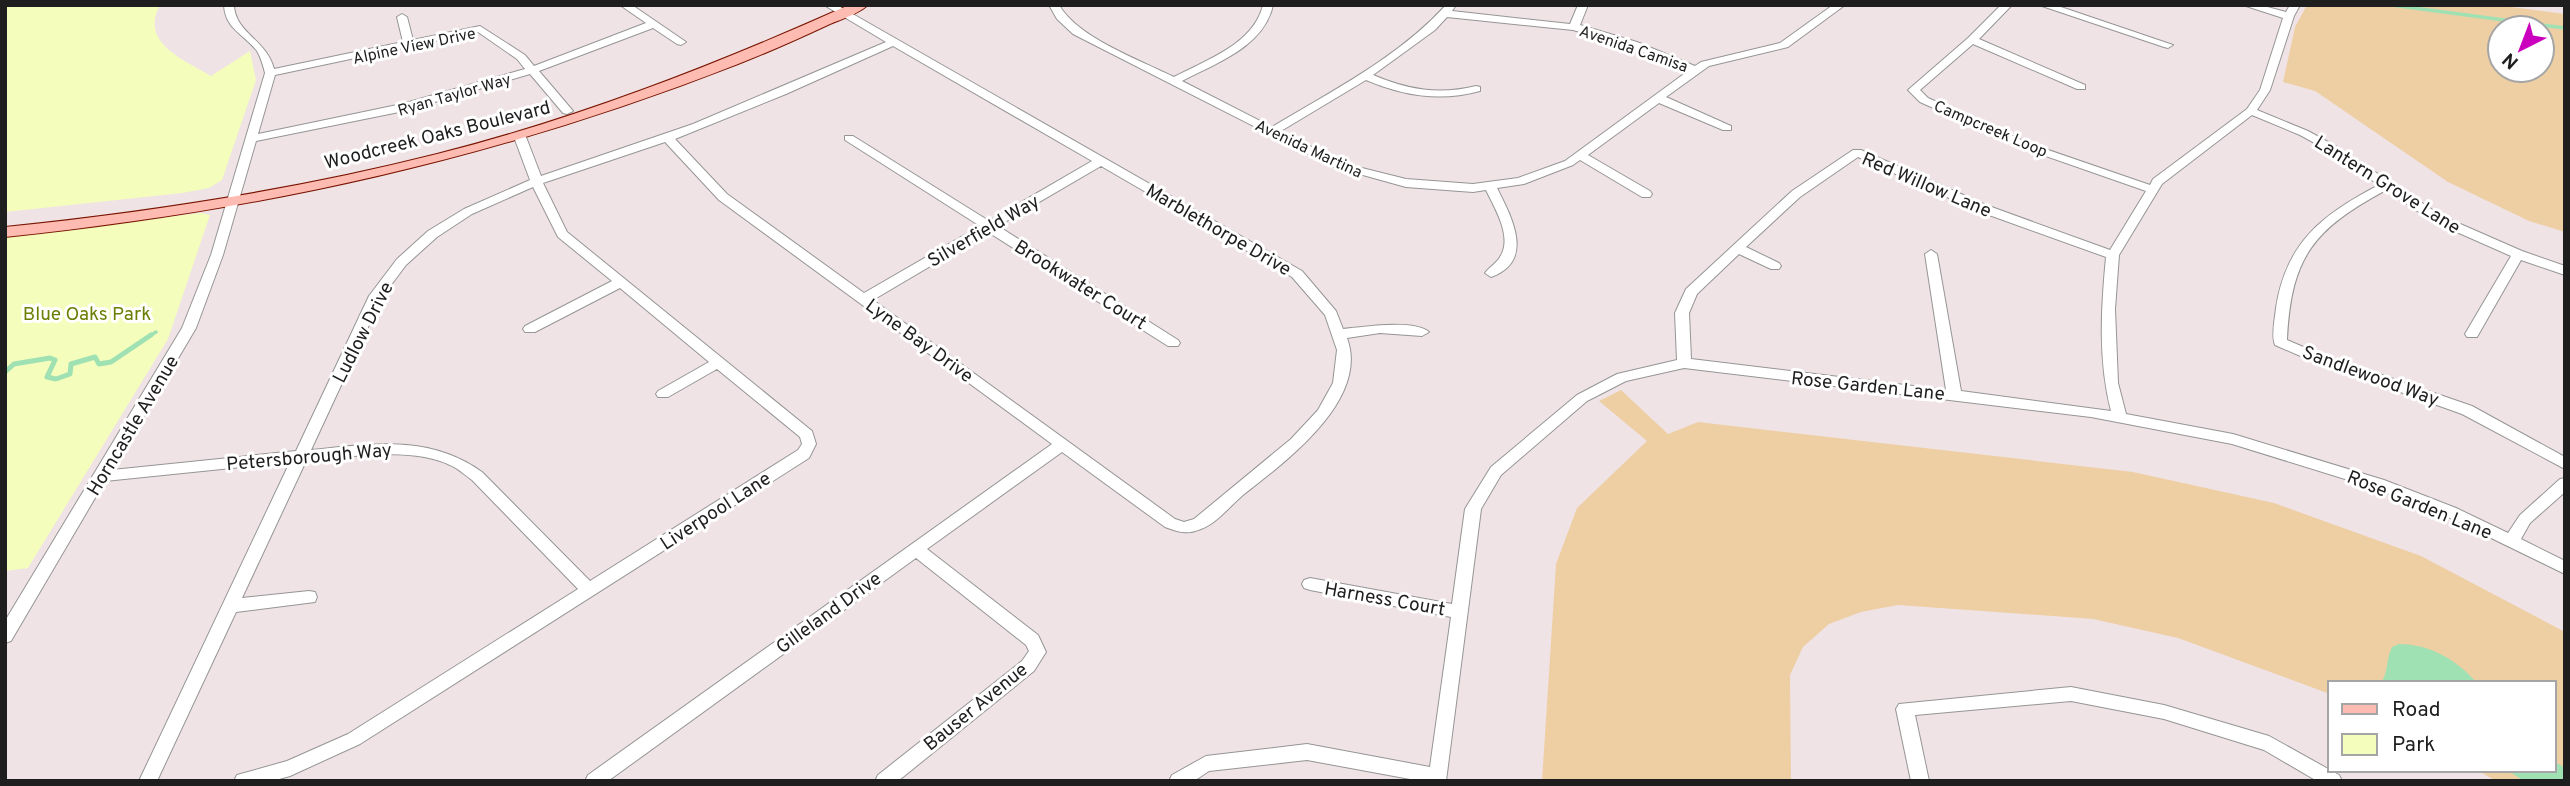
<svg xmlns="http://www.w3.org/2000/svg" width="2570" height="786" font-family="Overpass,sans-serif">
  <rect width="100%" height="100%" fill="#f0e3e6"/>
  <path fill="#eecfa4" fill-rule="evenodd" d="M2307 5H2496L2565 14V232L2529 221 2448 182 2315 91 2283 82 2295 27ZM2500 28H2542V70H2500Z
    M1621 390 1668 434 1698 422 2133 472 2274 503 2421 556 2565 632V781H2496L2477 770H2554V683H2330V694L2178 638 2093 619 1898 605 1861 612 1829 624 1803 647 1790 675 1791 781H1542L1556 564 1577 508 1647 441 1599 401Z"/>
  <path fill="#f4fdbc" d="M5 5H160C139 43 184 60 211 76L250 51 256 80 222 180 209 188 182 193 5 212Z
    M201 213 210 215 168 339 28 568 5 571V236Z"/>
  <path fill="#a0e1b3" d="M2399 644C2430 644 2457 660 2477 683H2381C2388 674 2386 659 2392 647Z
    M2554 761 2565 768V781H2524L2507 770H2554Z"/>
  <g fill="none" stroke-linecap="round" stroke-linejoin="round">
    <path stroke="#a0e1b3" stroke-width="3.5" d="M2391 5 2565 28
      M148 337 156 332"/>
    <path stroke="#a0e1b3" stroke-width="5" d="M5 372 14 364 50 358 55 360 47 377 56 379 70 374 71 364 95 357 99 364 111 362 151 335"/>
    <defs>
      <path id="minor" d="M224 5H234C235 33 267 40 274 69L403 42 397 17 402 14 407 17 413 40 480 26 525 55 534 66 646 23 620 5H632L686 42 681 45 677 44 653 28 539 71 573 111 567 114 563 113 530 74 404 111 256 141 223 255 196 328 112 470 296 451 369 296 397 259 428 231 464 209 530 180 514 137 516 135 520 134 526 137 541 176 693 124 886 42 824 5H837L1302 271 1336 311 1343 329C1363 327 1414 319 1429 332L1422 336 1380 333 1347 338C1370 400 1285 462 1243 495 1230 506 1216 524 1201 529 1187 535 1178 532 1165 527L1062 452 927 549 1038 635 1046 652 1034 671 898 781H875L878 775 1022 661 1029 651 1026 645 916 558 608 781H585L588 775 1052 444 719 200 665 142 552 180 543 183 567 232 812 431 816 444 809 458 360 744 290 776 272 781H234L237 775 287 761 348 734 578 589 472 480C466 476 460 470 454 467 415 445 349 457 306 461L242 598 309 591 315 592 317 597 315 602 236 612 157 781H139L290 462 105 481 11 641 5 643V621L182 328 211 255 265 73C263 65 261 58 257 51 244 34 225 29 224 5ZM478 32 517 59 525 69 402 104 258 134 275 75ZM893 46 1092 161 989 221 853 136H845V140L980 226 864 293 727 194 675 139 786 94ZM1101 166 1292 277 1325 315 1337 350 1333 383 1318 410 1291 439 1194 519 1184 522 1175 519 873 300 988 232 1168 346H1178L1180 343 1178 340 998 226ZM533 187 558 237 612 281 525 326 523 329 525 332H535L620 288 709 362 658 391 656 394 658 397H668L717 369 800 437 802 444 798 450 590 581 482 472C429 434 372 444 311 450L382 297 406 265 437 237 472 214Z
        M1049 5H1059C1078 38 1140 60 1174 77 1206 60 1254 44 1263 5H1273C1264 47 1216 63 1182 81L1272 127C1332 91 1399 57 1446 5H1456L1452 11 1570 24 1578 5H1588L1580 25 1637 42 1695 66 1701 62 1780 43 1833 5H1845L1788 47 1709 66 1666 97 1731 126V130H1723L1659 103 1588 155 1650 191 1652 194 1650 197H1642L1580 160 1573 165 1524 184 1497 188C1511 216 1536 261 1491 277L1485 273C1489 267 1496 264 1500 257 1513 237 1495 209 1486 190L1473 192 1406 187 1334 167 1073 34 1057 19ZM1447 17 1573 30 1629 46 1688 71 1565 161 1518 178 1473 184 1406 179 1342 163 1281 131 1366 80C1404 96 1440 102 1480 91V87L1476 86C1439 95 1408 90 1373 75L1435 30Z
        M2001 5H2012L1979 39 2085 85V89H2077L1973 44 1920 90 1928 98 2028 143 2150 185 2153 179 2247 109 2260 90 2283 18 2243 5H2260L2286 12 2290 5H2300L2294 16 2270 90 2257 110 2308 131 2337 147 2442 216 2522 251 2565 266V275L2521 260 2477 337H2467L2465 334 2511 256 2434 222 2386 190C2314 229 2291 256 2287 340L2315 352 2472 406 2565 457V469L2462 414 2305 358 2275 345C2271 335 2275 319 2276 308 2286 242 2323 214 2379 185L2329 151 2300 135 2252 115 2162 184 2119 255 2115 309 2118 383 2126 414 2233 434 2384 480 2456 508 2508 533 2520 515 2560 479 2565 478V492L2530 523 2521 539 2565 561V574L2446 516 2374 488 2232 444 2091 417 1684 368 1626 381 1587 401 1501 475 1481 509 1446 781H1421L1307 760 1209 771 1194 781H1169L1172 775 1206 756 1307 744 1430 767 1451 617 1310 590 1304 588 1302 584 1304 580 1310 578 1452 604 1465 509 1491 467 1577 395 1617 374 1677 360 1675 313 1686 289 1792 191 1853 150H1861L1986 205 2110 250 2146 191 2020 147 1920 102 1908 90 1968 38ZM1858 157 1978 211 2106 257C2101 309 2098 360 2111 411L1961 391 1937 254 1931 250 1925 254 1946 390 1691 359 1689 313 1697 294 1739 254 1771 269H1779L1781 266 1779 263 1746 247 1800 197Z
        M2039 5H2055L2173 45 2168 48 2164 47Z
        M2071 687 2164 705 2269 736 2339 775 2342 781H2317L2264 750 2164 719 2071 701 1915 715 1929 781H1911L1896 709 1899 704Z"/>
      <path id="secondary" d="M849 5H868C858 14 842 19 830 24 800 38 769 52 738 64 495 159 265 210 5 237V227C151 212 295 190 437 154 579 118 715 65 849 5Z"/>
    </defs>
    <use href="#minor" stroke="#959595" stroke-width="2"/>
    <use href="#secondary" stroke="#791500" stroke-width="2"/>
    <use href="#minor" fill="#fff" fill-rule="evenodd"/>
    <use href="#secondary" fill="#febbb2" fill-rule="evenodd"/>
  </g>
  <g text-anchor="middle" stroke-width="6" stroke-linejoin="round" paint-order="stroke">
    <g font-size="16" fill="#1e1e1e" stroke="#fff">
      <text transform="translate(414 45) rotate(-12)" y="6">Alpine View Drive</text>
      <text transform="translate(1634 48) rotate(19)" y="6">Avenida Camisa</text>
      <text transform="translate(454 94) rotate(-16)" y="6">Ryan Taylor Way</text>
      <text transform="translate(1991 128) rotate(23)" y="6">Campcreek Loop</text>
      <text transform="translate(1309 148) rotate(25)" y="6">Avenida Martina</text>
    </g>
    <g font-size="19" fill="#1e1e1e" stroke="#fff">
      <text transform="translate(437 134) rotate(-14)" y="7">Woodcreek Oaks Boulevard</text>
      <text transform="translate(1927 184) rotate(23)" y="7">Red Willow Lane</text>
      <text transform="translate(2388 184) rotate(32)" y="7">Lantern Grove Lane</text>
      <text transform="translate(1219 229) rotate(30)" y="7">Marblethorpe Drive</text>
      <text transform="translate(983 230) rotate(-30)" y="7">Silverfield Way</text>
      <text transform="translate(1081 284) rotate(32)" y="7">Brookwater Court</text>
      <text transform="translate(362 332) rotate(-63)" y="7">Ludlow Drive</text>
      <text transform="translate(920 340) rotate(36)" y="7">Lyne Bay Drive</text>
      <text transform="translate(2371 375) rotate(20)" y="7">Sandlewood Way</text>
      <text transform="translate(1868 385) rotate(6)" y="7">Rose Garden Lane</text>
      <text transform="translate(132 425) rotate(-59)" y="7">Horncastle Avenue</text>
      <text transform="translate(309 456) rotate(-5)" y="7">Petersborough Way</text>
      <text transform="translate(2420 504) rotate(22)" y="7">Rose Garden Lane</text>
      <text transform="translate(715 510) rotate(-33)" y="7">Liverpool Lane</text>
      <text transform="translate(1385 598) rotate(10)" y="7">Harness Court</text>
      <text transform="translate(828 612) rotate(-36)" y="7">Gilleland Drive</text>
      <text transform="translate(975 706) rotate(-39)" y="7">Bauser Avenue</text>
    </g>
    <g font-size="19" fill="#6c7e04" stroke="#fff">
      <text x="87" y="320">Blue Oaks Park</text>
    </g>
  </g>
  <rect width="2570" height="786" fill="none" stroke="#1e1e1e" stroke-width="14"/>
  <rect x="2328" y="681" width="228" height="91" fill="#ffffff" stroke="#a5a5a5" stroke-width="2"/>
  <rect x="2342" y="704" width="35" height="10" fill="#febbb2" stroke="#a5a5a5" stroke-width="2"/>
  <text x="2392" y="716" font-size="21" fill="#1e1e1e">Road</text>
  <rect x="2342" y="734" width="35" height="21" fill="#f4fdbc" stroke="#a5a5a5" stroke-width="2"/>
  <text x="2392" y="751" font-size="21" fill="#1e1e1e">Park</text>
  <g transform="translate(2521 49) rotate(222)"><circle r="33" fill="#ffffff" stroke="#a5a5a5" stroke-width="2"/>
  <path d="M0-5L12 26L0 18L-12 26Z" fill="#cb00be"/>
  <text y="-10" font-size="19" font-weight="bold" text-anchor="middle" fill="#1e1e1e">N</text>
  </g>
</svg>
